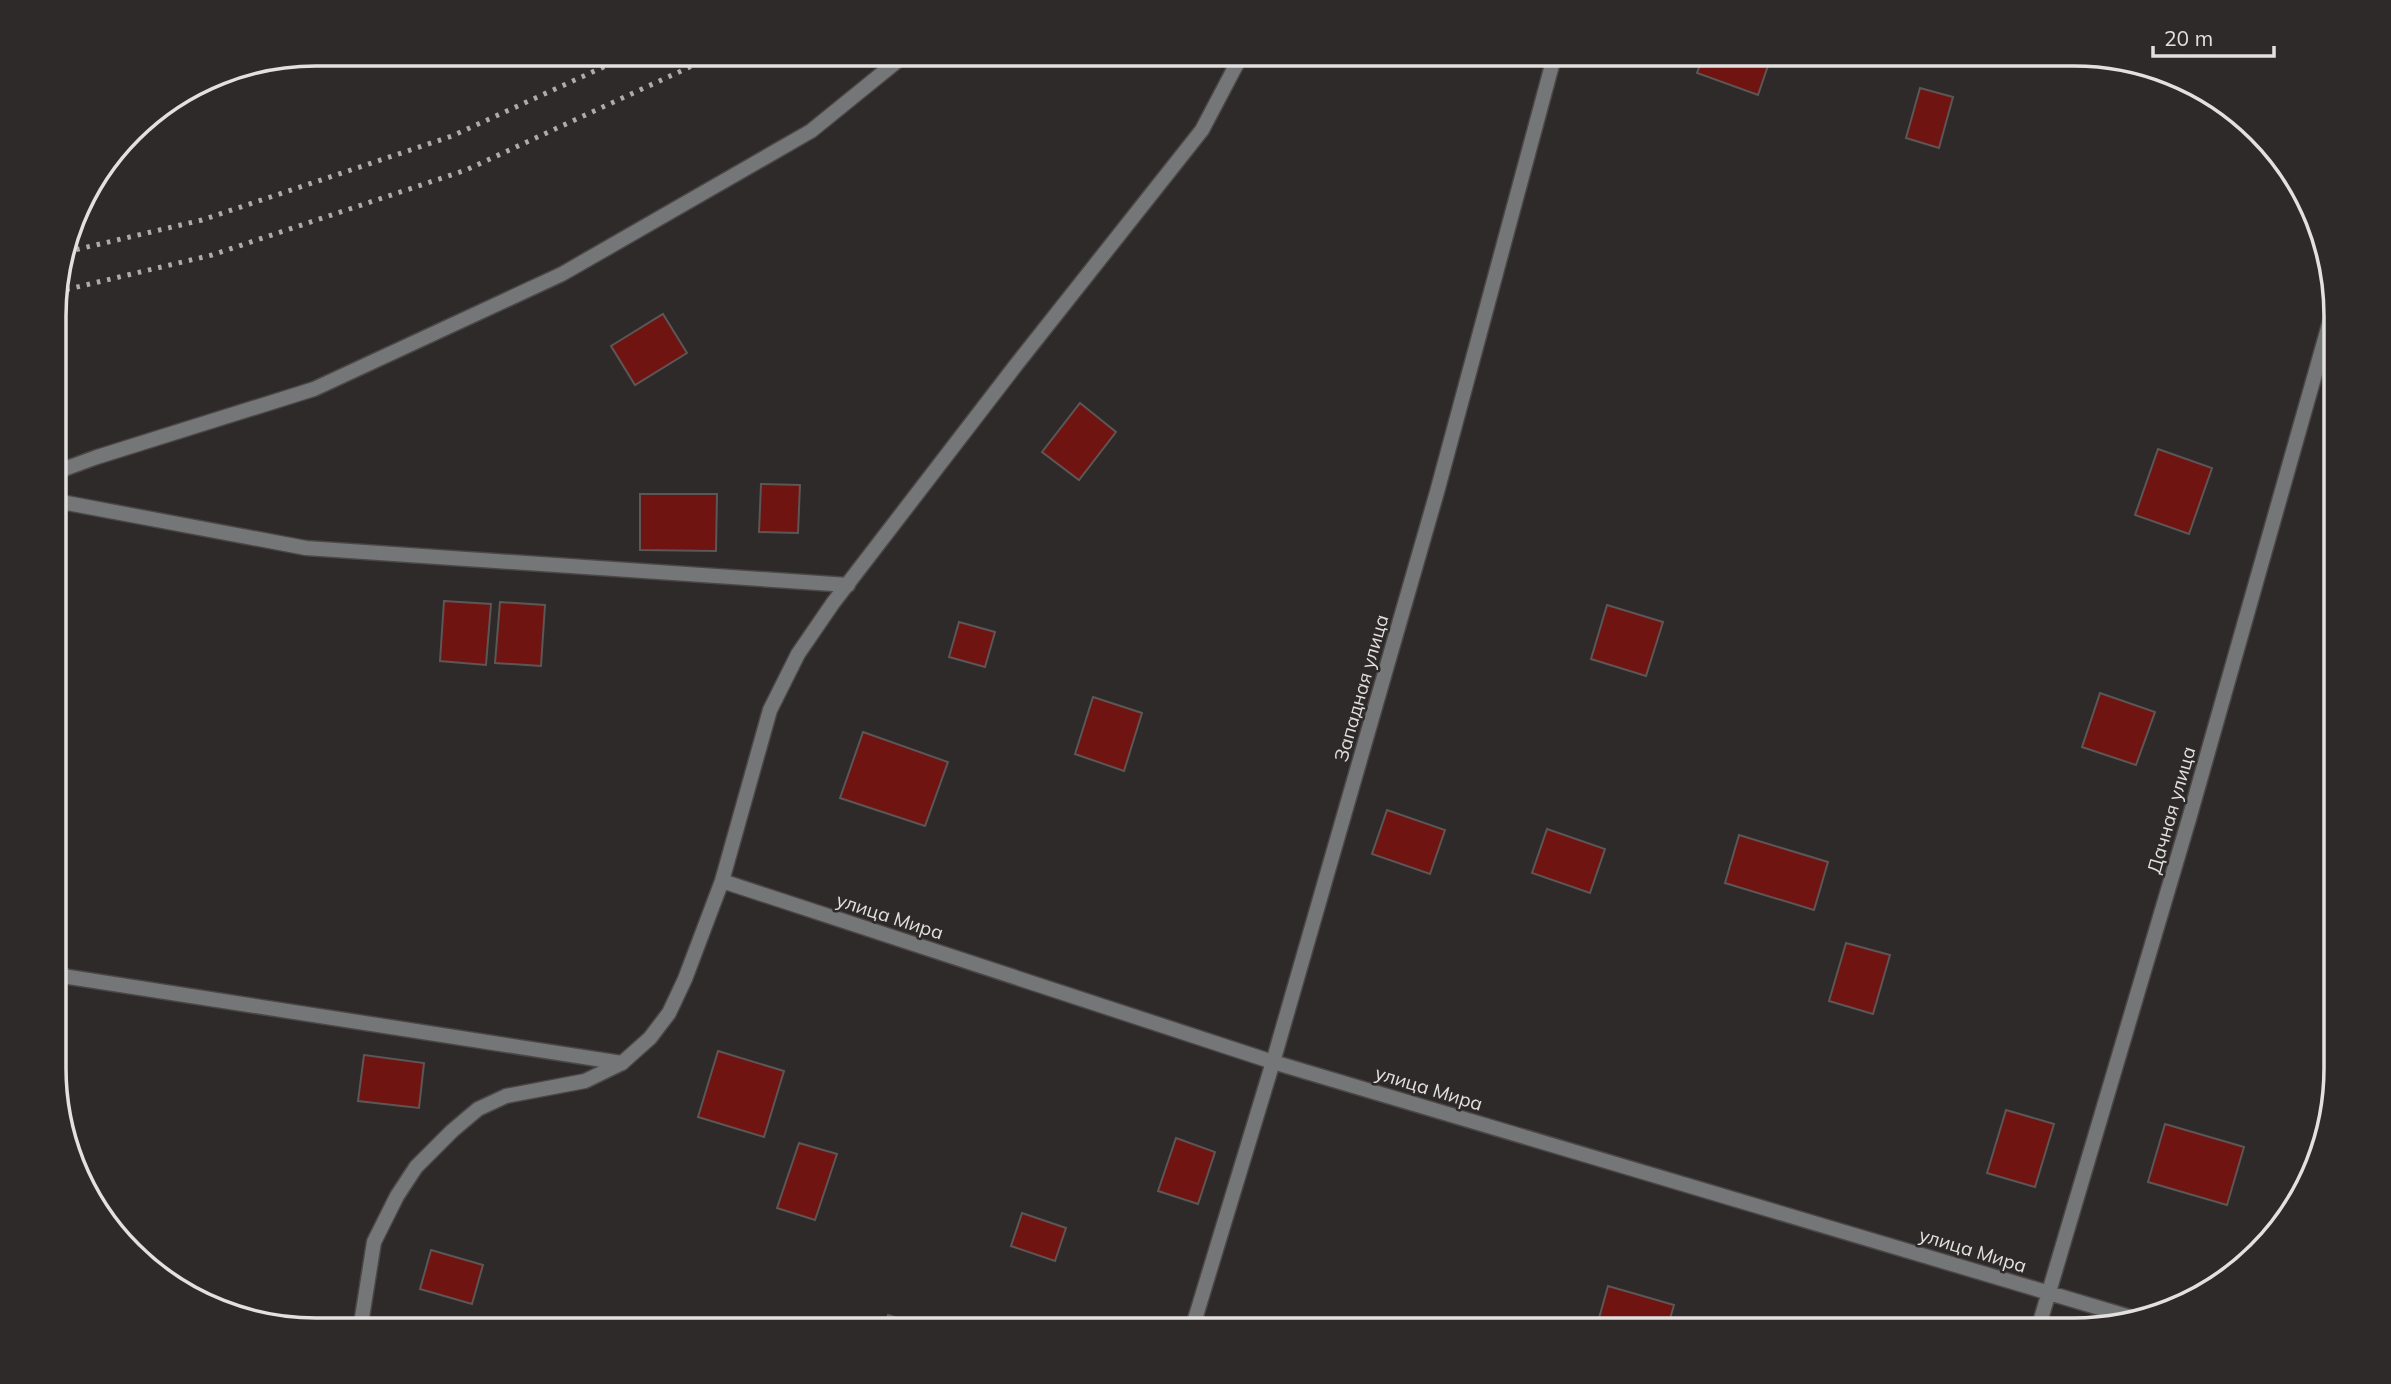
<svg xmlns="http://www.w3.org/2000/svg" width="2391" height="1384" font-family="Mulish,sans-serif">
  <rect width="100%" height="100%" fill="#2e2a29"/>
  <path fill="#701411" stroke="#5c5757" stroke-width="2" d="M1704 54H1772L1758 95 1697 73Z
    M1920 88 1953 97 1939 148 1906 138Z
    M663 314 687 353 635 385 611 346Z
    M1080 403 1116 432 1079 480 1042 452Z
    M2158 449 2212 468 2189 534 2135 515Z
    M761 484 800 485 798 533 759 532Z
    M640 494H717L716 551 640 550Z
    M444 601 491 604 486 665 440 661Z
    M500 602 545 605 541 666 495 663Z
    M1607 605 1663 622 1646 676 1591 659Z
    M959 622 995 632 985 667 949 657Z
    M2100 693 2155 712 2136 765 2082 747Z
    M1093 697 1142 713 1124 771 1075 754Z
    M863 732 948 762 925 826 840 798Z
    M1387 810 1445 830 1430 874 1372 854Z
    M1547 829 1605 849 1590 893 1532 873Z
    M1739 835 1828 862 1814 910 1725 883Z
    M1846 943 1890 955 1873 1014 1829 1001Z
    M718 1051 784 1071 764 1137 698 1117Z
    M364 1055 424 1063 419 1108 358 1101Z
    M2006 1110 2054 1124 2035 1187 1987 1173Z
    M2165 1124 2244 1147 2227 1205 2148 1182Z
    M1176 1138 1215 1152 1198 1204 1158 1191Z
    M799 1143 837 1154 815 1220 777 1208Z
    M1022 1213 1066 1228 1055 1261 1011 1246Z
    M431 1250 483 1265 472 1304 420 1289Z
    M1608 1286 1674 1305 1667 1329H1596Z
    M888 1315 921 1326 920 1330H883Z"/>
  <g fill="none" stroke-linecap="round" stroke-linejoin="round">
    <defs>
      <path id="lane" d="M56 501 306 548 848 585
        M56 975 622 1063
        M1192 1329 1273 1062 1437 492 1555 54"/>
      <path id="street" d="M56 472 97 457 314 389 562 274 811 131 906 54
        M722 881 1273 1062 2130 1317
        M2038 1329 2189 819 2336 300
        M360 1330 374 1242 397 1196 416 1167 452 1131 478 1109 506 1096 585 1081 622 1063 650 1038 669 1013 685 979 722 881 770 710 798 654 833 603 1016 365 1202 130 1242 54"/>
    </defs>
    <use href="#lane" stroke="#4b4746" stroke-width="17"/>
    <use href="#street" stroke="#4b4746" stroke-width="17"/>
    <use href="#lane" stroke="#747677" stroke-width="14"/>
    <use href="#street" stroke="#747677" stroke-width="14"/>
    <path stroke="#aeacab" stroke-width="5" stroke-dasharray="3.5 7" stroke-linecap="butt" d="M66 252 202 220 452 136 632 54
      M56 292 212 255 466 170 718 54"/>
  </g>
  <g text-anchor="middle" stroke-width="5" stroke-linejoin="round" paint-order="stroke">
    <g font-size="19" fill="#e3e1e0" stroke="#2e2a29">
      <text transform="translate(1361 688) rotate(-74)" y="7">Западная улица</text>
      <text transform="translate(2171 810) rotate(-74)" y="7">Дачная улица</text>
      <text transform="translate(890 916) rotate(18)" y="7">улица Мира</text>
      <text transform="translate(1429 1088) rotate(17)" y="7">улица Мира</text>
      <text transform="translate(1973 1250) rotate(17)" y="7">улица Мира</text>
    </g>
  </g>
  <path d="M0 0H2391V1384H0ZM316 66H2074A250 250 0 0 1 2324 316V1068A250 250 0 0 1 2074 1318H316A250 250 0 0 1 66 1068V316A250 250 0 0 1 316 66Z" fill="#2e2a29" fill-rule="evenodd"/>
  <path fill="none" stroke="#e3e1e0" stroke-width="3.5" d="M316 66H2074A250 250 0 0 1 2324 316V1068A250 250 0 0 1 2074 1318H316A250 250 0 0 1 66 1068V316A250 250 0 0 1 316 66Z"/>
  <path d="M2153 46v10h121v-10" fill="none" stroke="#e3e1e0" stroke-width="3.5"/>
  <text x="2164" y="46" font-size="21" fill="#e3e1e0" stroke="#2e2a29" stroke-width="5" paint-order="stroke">20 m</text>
</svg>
